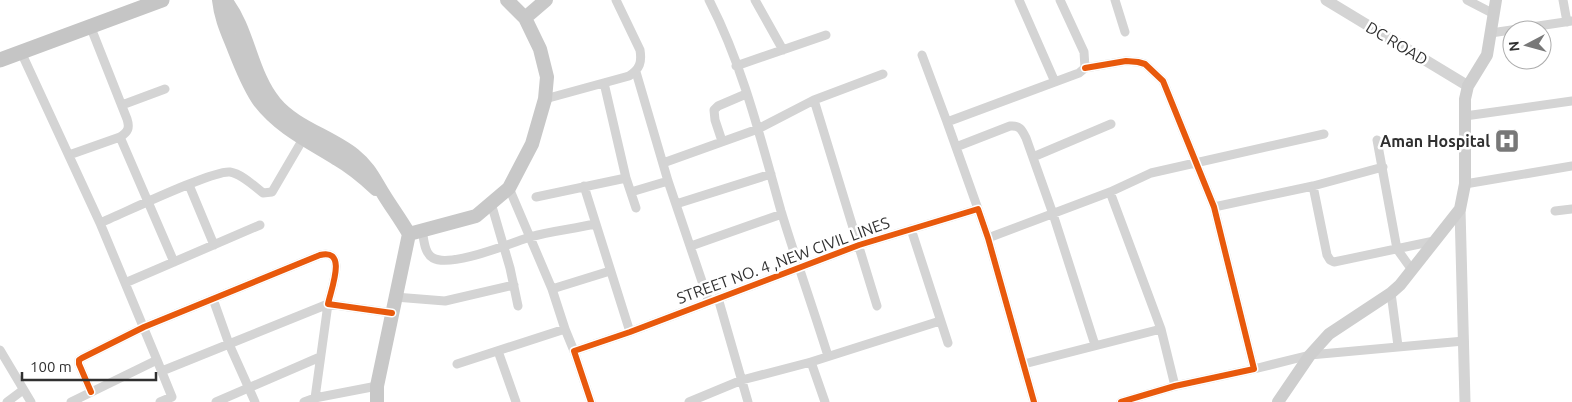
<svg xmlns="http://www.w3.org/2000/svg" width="1572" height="402" font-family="Ubuntu,sans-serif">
  <rect width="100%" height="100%" fill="#fff"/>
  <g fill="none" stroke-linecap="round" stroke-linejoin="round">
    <path stroke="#d4d4d4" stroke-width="9" d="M709 0C743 66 761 140 781 211 796 260 813 308 828 356
      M755 0 783 50
      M1019 0 1055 82
      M1115 0 1125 32
      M1467 0 1494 14
      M1563 0 1567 22
      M1491 33 1572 21
      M21 52 100 223
      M922 55 947 122
      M736 66 826 35
      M1085 68 1126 61 1138 62 1145 64 1163 81 1214 207 1254 369 1175 386 1121 402
      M636 72 668 181 709 302
      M604 83 626 178 636 208
      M545 99 629 76C640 69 642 62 640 50L616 0
      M814 100 877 306
      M122 105 165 89
      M1465 116 1572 101
      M120 137 174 262
      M1377 140 1397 249 1412 270
      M722 141 715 120 714 110 718 106 746 94
      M956 147 1010 126C1020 125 1022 130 1026 138L1053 214 1095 345
      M69 155 120 137C128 132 130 128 127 119L91 28
      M1033 157 1111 124
      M663 163 758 129 814 100 883 74
      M1465 184 1572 166
      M189 185 214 245
      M584 186 630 332
      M1313 186 1327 255 1330 260 1334 262 1434 241
      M509 188 552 289 565 329 574 351
      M631 192 668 181
      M1110 192 1161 329 1175 386
      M536 197 626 178
      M491 203 510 268 518 306
      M676 204 771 174
      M1214 207 1313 186 1383 167
      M978 209 947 122 1079 73 1085 68 1084 52 1060 0
      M1555 211 1572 209
      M911 229 948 343
      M422 230C424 239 424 253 433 258 451 268 511 243 530 237 551 231 573 229 595 224
      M988 238 1110 192 1151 173 1324 134
      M691 246 782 214
      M125 283 100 223C122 214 212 170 230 172 242 174 254 186 263 193L272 192 303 139
      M552 289 610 271
      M1391 293 1398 346
      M395 297 445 301 514 285
      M718 298 748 402
      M213 299 229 344 255 402
      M0 350 31 402
      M498 351 516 402
      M157 360 125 283 260 225
      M811 362 825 402
      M457 364 565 329
      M1024 364 1161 329
      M1254 369 1310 355 1464 341
      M162 371 328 304 315 398 304 402
      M91 392 79 364V360L82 358 144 327 320 255C348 248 331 289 328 304L392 313
      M315 398 377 386
      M7 402 23 390
      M71 402 157 360 172 397 160 402
      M216 402 320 357
      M591 402 574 351 630 332 859 245 978 209 988 238 1034 402
      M689 402 742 380 811 362 940 321"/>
    <path stroke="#d4d4d4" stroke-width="11" d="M1326 0 1468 86
      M1460 209 1465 402"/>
    <path stroke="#cecece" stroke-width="12" d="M1278 402 1310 355 1329 334 1391 293 1400 285 1460 209 1465 184V99L1468 86 1487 55 1496 0"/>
    <path stroke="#c8c8c8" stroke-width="14" d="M219 0C221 19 228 33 235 51 242 68 249 87 260 102 280 128 310 142 337 159 351 167 364 178 376 189
      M225 0C249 30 250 73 275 103 295 127 330 136 354 155 370 168 374 179 384 195 392 208 401 220 409 234L377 386V402
      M525 18 546 0
      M409 234 476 216 509 188 532 144 545 99 547 77 540 49 525 18 507 0"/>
    <path stroke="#c5c5c5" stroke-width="15" d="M0 60 162 0"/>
    <defs>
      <path id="cycleway" d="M1085 68 1126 61 1138 62 1145 64 1163 81 1214 207 1254 369 1175 386 1121 402
        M91 392 79 364V360L82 358 144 327 320 255C348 248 331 289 328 304L392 313
        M591 402 574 351 630 332 859 245 978 209 988 238 1034 402"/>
    </defs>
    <use href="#cycleway" stroke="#fff" stroke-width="9"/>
    <use href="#cycleway" stroke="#e8590c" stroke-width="6"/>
  </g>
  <defs>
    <symbol id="hospital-square" viewBox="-11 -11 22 22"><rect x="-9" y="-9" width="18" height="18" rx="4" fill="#787878" stroke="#fff"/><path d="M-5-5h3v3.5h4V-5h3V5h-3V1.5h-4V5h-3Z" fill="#fff"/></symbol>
  </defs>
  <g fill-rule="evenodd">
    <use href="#hospital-square" x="1493" y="127" width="28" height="28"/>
  </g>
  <g text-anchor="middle" stroke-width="5" stroke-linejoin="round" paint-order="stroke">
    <g font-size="16" fill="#303030" stroke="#fff">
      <text transform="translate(1397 43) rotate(31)" y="6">DC ROAD</text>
      <text transform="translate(783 260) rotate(-20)" y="6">STREET NO. 4 ,NEW CIVIL LINES</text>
    </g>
    <g font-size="16" font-weight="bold" fill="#303030" stroke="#fff" text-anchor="end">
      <text x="1490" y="147">Aman Hospital</text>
    </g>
  </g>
  <g transform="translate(1527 45) rotate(264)"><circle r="24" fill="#ffffff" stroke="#acacac"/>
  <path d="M0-4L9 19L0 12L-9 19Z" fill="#787878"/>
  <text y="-8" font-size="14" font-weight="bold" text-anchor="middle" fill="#303030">N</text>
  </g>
  <path d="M22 372v8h134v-8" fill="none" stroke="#303030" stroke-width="2.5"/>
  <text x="30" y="372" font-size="15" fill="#303030" stroke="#ffffff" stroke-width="4" paint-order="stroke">100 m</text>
</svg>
